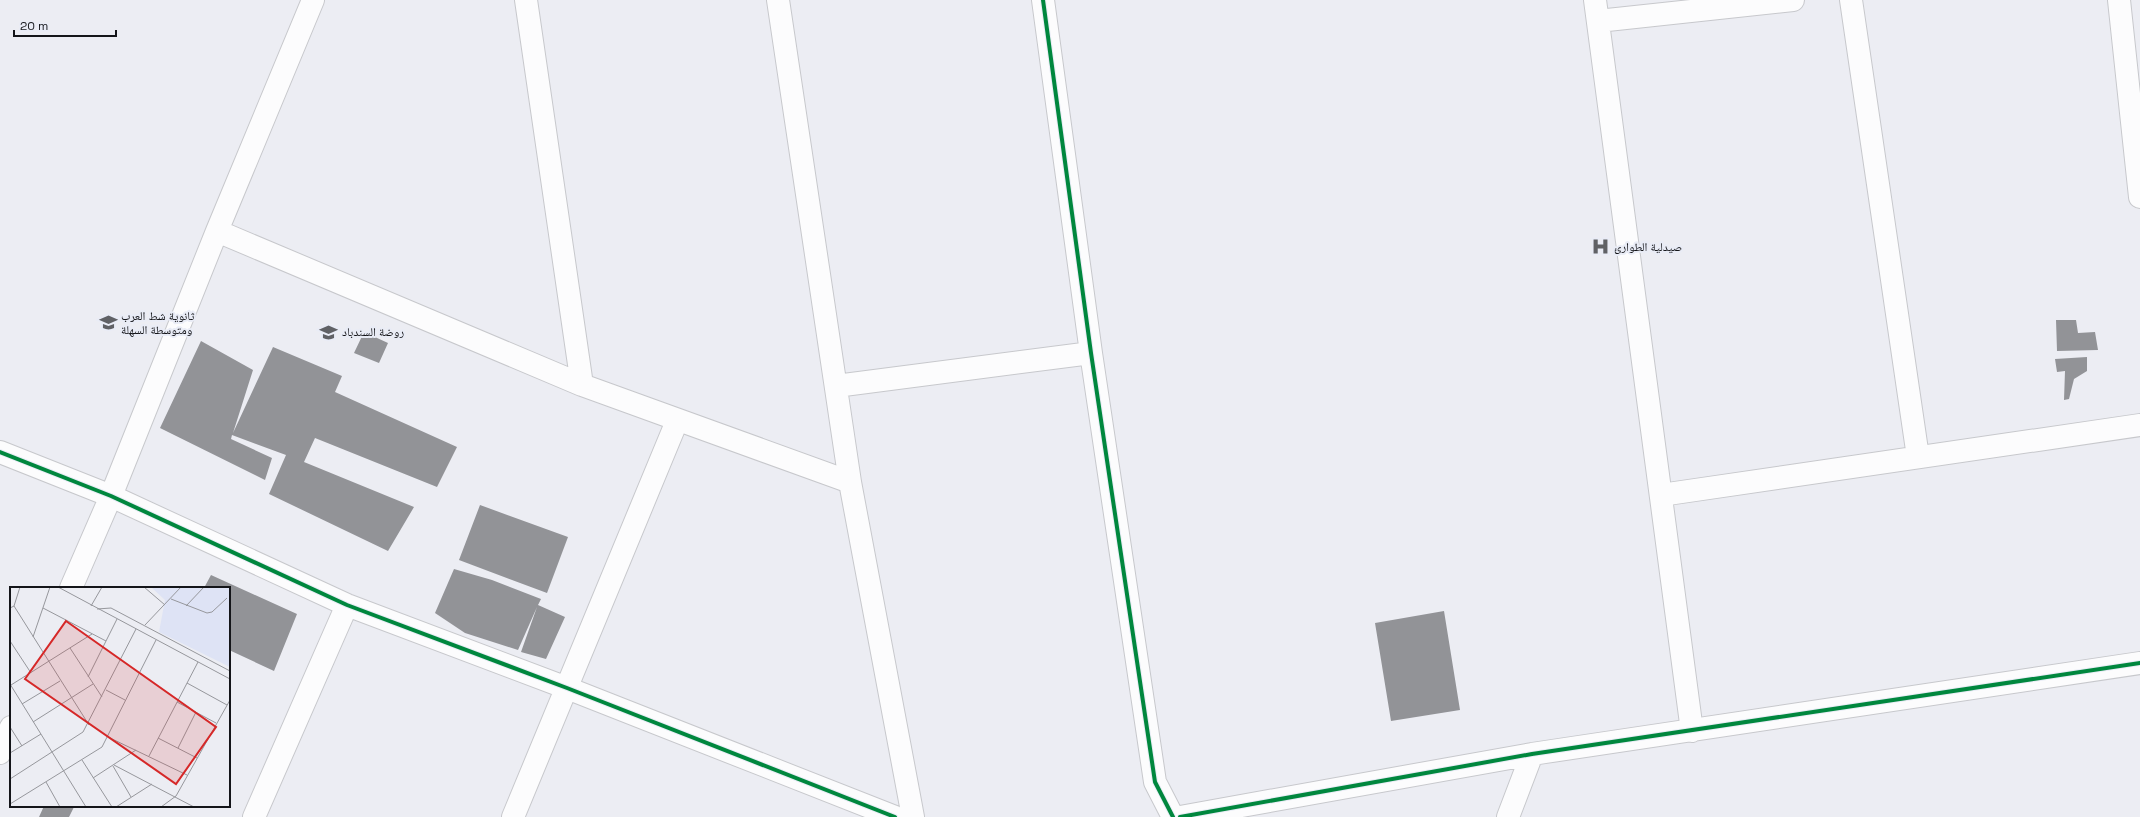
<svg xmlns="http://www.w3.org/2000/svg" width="2140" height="817" font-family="'Space Grotesk','Noto Naskh Arabic',sans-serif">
  <rect width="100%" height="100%" fill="#ecedf3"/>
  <path fill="#929397" d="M2056 320H2076L2078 333 2095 332 2098 350 2057 351Z
    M364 332 388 343 379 363 354 353Z
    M201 341 253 370 233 433 273 347 342 376 335 392 457 447 437 487 315 438 304 462 414 507 388 551 269 494 286 455 232 435 231 439 272 458 265 480 160 428Z
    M2087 357V371L2074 379 2069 399 2064 400 2065 371 2057 372 2055 359Z
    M480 505 568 537 547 593 459 560Z
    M454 569 492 580 541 599 538 605 565 617 546 659 521 652 537 607 518 650 465 633 435 613Z
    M211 575 297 614 274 671 229 650V588H204Z
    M1444 611 1460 710 1391 721 1375 623Z
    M44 806H72L74 807 69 817H39Z"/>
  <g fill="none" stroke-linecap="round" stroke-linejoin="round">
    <defs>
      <path id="minor" d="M526 0 582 385
        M778 0 850 482 913 817
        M1043 0 1091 353 1155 782 1173 817
        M1595 0 1692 731
        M1851 0 1918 457
        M1598 21 1793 0
        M217 231 582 385 850 482
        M836 386 1091 353
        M0 452 111 496 347 605 567 688 895 817
        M1661 495 2140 425
        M71 588 111 496 217 231 313 0
        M0 753 11 727
        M254 817 347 605
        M513 817 677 421
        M1180 817 1532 754 2140 663
        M1508 817 1532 754"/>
      <path id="tertiary" d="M2119 0 2140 197"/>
    </defs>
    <use href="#minor" stroke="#c7c8cc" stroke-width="24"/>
    <use href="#tertiary" stroke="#c7c8cc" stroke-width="24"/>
    <use href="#minor" stroke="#fcfcfd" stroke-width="22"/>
    <use href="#tertiary" stroke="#fcfcfd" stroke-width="22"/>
    <defs>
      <path id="cycleway" d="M1043 0 1091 353 1155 782 1173 817
        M0 452 111 496 347 605 567 688 895 817
        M1180 817 1532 754 2140 663"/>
    </defs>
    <use href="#cycleway" stroke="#e9ecf6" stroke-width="6"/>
    <use href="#cycleway" stroke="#00873e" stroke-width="4"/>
  </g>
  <defs>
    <symbol id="hospital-bare" viewBox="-9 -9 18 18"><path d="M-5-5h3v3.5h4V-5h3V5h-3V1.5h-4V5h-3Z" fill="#606165" stroke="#e9ecf6" stroke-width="2.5" paint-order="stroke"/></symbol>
    <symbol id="school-bare" viewBox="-9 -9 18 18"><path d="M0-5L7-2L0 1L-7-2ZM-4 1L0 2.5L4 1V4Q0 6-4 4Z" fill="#606165" stroke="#e9ecf6" stroke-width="2.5" paint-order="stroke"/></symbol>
  </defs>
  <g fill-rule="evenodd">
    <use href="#hospital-bare" x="1588" y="234" width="25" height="25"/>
    <use href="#school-bare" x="96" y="310" width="25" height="25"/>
    <use href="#school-bare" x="316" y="320" width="25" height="25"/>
  </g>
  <g text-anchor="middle" stroke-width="4" stroke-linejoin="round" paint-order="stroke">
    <g font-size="12" fill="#141519" stroke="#e9ecf6" text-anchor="start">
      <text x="1614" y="251">صيدلية الطوارئ</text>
      <text x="121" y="320">ثانوية شط العرب<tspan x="121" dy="14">ومتوسطة السهلة</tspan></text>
      <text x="342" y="336">روضة السندباد</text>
    </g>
  </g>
  <g transform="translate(10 587)">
    <rect width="220" height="220" fill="#ecedf3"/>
    <path d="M141 0H220V80L149 45 155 13Z" fill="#dee3f5"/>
    <path fill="none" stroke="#96979c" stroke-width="1" d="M48 0 220 92M134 0 155 18M161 12 197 26 202 25 217 11M4 19 79 138M81 19 92 0M176 19 194 0M0 21 4 19 10 0M33 21 96 54M87 22 101 21 220 84M135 38 171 0M23 50 40 0M0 54 21 86M60 61 92 110M78 90 107 32M177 96 217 118M0 97 76 220M1 98 82 47M96 103 115 113M167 115 206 136M12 117 50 94M23 135 83 97M0 140 12 159M98 150 177 188M148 151 187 171M168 161 186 125M0 166 31 147M139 169 188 75M72 173 102 220M104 178 184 220M103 179 121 210M83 191 126 163M0 192 73 145 126 42M36 195 50 220M0 217 92 160 146 53M106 220 142 197M151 220 166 209 220 113"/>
    <path fill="#d62828" fill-opacity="0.15" stroke="#d62828" stroke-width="2" d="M56 34 206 140 166 197 15 92Z"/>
    <rect width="220" height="220" fill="none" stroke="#141519" stroke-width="2"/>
  </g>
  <path d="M14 30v6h102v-6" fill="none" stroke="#141519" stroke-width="2"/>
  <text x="20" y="30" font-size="12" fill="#141519" stroke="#e9ecf6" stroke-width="3" paint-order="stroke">20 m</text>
</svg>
